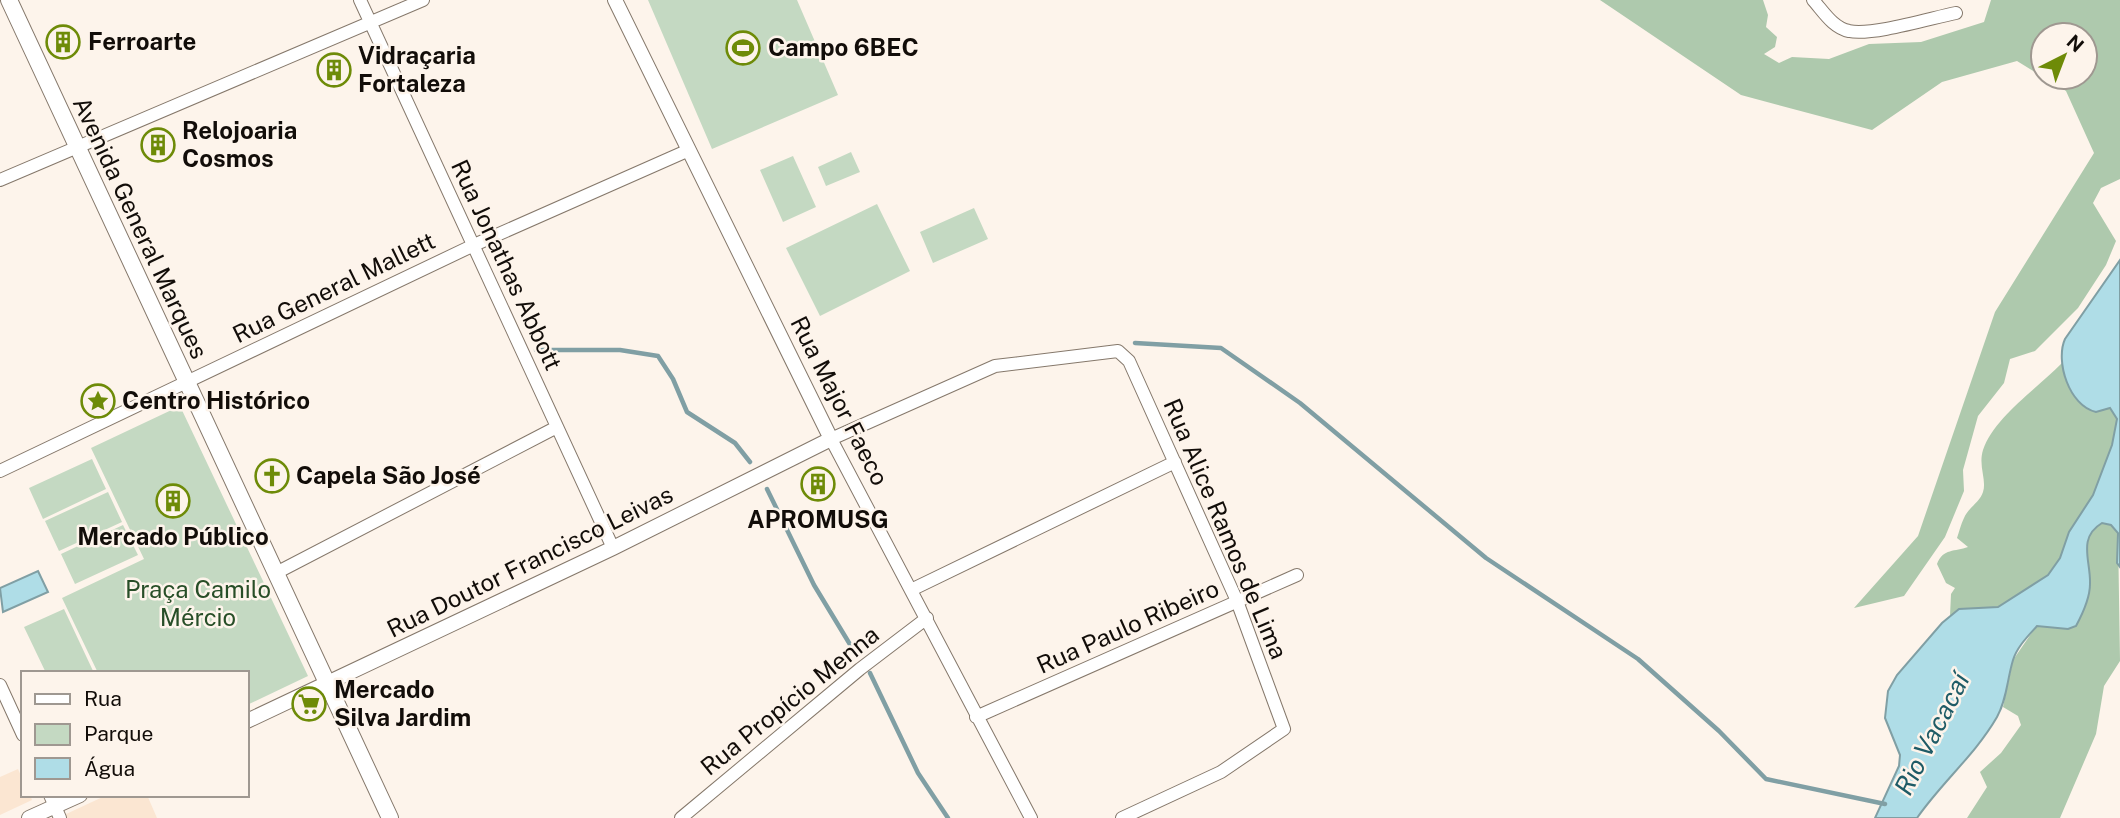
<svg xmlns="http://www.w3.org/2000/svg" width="2120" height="818" font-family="'Public Sans',sans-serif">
  <rect width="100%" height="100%" fill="#fdf4eb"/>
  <path fill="#fbe6d2" d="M18 769 23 780V795H30L32 800 0 815V777Z
    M107 795H147L157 818H65L64 815Z"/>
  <path fill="#c4d9c2" d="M648 0H797L838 95 712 149Z
    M851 152 860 172 826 186 818 167Z
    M793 156 816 207 783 222 760 170Z
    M877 204 910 271 820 316 786 248Z
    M974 208 988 239 933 263 920 232Z
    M180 406 308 676 247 705V673H98L62 598 144 559 91 448Z
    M92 459 106 489 43 519 29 488Z
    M108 492 122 522 59 551 45 521Z
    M123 525 138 555 75 584 61 554Z
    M64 609 94 673H46L24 627Z"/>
  <path fill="#aec9ad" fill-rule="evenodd" d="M1600 0H1763L1768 15 1766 27 1777 37 1775 47 1764 54 1779 63 1792 57 1829 59 1869 44 1921 42 1984 22 1991 0H2120V179L2101 188 2093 203 2116 241 2106 265 2078 308 2035 351 2010 359 2004 383 1978 416 1963 470 1964 491 1945 537 1904 596 1854 608 1918 536 1995 312 2094 153 2066 91 2017 61 1942 82 1872 130 1741 95ZM2043 35H2085V77H2043Z
    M2062 363 2064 374 2103 408 2110 407 2117 419 2112 445 2093 495 2069 532 2060 558 2048 575 1998 607 1959 609 1950 616 1951 594 1955 588 1946 583 1937 564C1943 548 1955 552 1968 547L1957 538C1959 532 1961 524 1964 518 1968 508 1980 502 1983 492 1987 480 1978 466 1983 450 1994 417 2038 388 2062 363Z
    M2102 523 2111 525 2118 533 2120 661 2104 686 2096 734 2060 818H1967L1987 787 1980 772 2001 753 2021 725 2018 716 2003 707 2013 660 2037 625 2068 629 2076 626C2083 613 2090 598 2090 584 2091 561 2077 538 2102 523Z"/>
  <path fill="#afdde7" stroke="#809fa4" stroke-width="2" d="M2120 260V567L2117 563 2118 533 2111 525 2102 523C2077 538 2091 561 2090 584 2090 598 2083 613 2076 626L2068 629 2037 626C2028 636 2017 647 2013 660 2007 680 2007 699 1997 717 1975 755 1942 782 1917 818H1875L1899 766 1900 755 1885 718 1888 691 1897 675 1942 623 1959 609 1998 607 2048 575 2060 558 2069 532 2093 495 2112 445 2117 419 2110 408 2096 412C2069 406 2055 361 2065 339Z
    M38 571 48 592 3 612 0 588Z"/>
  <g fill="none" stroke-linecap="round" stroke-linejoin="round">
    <path stroke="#809fa4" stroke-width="4.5" d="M1135 343 1221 348 1300 403 1486 558 1638 659 1719 731 1766 779 1885 804
      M536 350H620L658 356 673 379 687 412 735 443 750 462
      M767 489 814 585 857 656
      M870 673 918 773 948 818"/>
    <defs>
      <path id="minor" d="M360 0 613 548
        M1813 0C1823 11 1833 28 1849 31 1872 36 1931 18 1956 13
        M0 180 423 0
        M0 471 474 245 689 150
        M276 573 557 427
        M913 589 1175 462
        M0 685 23 735
        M976 717 1297 575
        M50 795 60 818
        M681 818 860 669 927 618
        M1031 818 831 439 995 366 1118 351 1129 361 1237 601 1284 729 1221 772 1122 818"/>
      <path id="tertiary" d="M247 721 613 548 831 439 615 0
        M29 818 80 795"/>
      <path id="secondary" d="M9 0 390 818"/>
    </defs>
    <use href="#minor" stroke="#85786b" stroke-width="14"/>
    <use href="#tertiary" stroke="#85786b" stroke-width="16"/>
    <use href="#secondary" stroke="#85786b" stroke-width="18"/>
    <use href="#minor" stroke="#fff" stroke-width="12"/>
    <use href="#tertiary" stroke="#fff" stroke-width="14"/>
    <use href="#secondary" stroke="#fff" stroke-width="16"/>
  </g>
  <defs>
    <symbol id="building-ring" viewBox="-11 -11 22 22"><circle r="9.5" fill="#fdf4eb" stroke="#6e8b08" stroke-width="1.5"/><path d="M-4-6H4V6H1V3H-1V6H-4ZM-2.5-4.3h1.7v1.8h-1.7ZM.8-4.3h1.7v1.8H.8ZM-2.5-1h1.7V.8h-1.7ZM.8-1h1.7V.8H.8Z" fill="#6e8b08"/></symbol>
    <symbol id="stadium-ring" viewBox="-11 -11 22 22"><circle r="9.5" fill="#fdf4eb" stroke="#6e8b08" stroke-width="1.5"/><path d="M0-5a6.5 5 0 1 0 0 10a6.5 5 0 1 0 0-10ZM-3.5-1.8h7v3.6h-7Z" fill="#6e8b08"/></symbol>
    <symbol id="sight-ring" viewBox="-11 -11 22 22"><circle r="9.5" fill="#fdf4eb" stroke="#6e8b08" stroke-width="1.5"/><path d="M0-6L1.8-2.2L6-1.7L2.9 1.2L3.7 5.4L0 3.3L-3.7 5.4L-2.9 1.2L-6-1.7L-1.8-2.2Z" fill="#6e8b08"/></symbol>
    <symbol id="church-ring" viewBox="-11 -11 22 22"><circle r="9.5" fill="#fdf4eb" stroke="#6e8b08" stroke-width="1.5"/><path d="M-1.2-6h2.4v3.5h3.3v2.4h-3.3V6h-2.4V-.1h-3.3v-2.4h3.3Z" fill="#6e8b08"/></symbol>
    <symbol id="supermarket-ring" viewBox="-11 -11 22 22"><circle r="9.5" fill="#fdf4eb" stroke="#6e8b08" stroke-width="1.5"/><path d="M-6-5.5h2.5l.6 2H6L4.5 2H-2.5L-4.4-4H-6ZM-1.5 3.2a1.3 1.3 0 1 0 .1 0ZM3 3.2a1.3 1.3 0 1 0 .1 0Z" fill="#6e8b08"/></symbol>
  </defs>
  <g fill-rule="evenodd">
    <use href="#building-ring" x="44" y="23" width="38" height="38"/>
    <use href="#stadium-ring" x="724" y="29" width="38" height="38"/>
    <use href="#building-ring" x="315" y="51" width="38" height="38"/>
    <use href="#building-ring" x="139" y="126" width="38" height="38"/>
    <use href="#sight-ring" x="79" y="382" width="38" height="38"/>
    <use href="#church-ring" x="253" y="457" width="38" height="38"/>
    <use href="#building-ring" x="799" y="465" width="38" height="38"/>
    <use href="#building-ring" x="154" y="482" width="38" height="38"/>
    <use href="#supermarket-ring" x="290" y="685" width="38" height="38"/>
  </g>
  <g text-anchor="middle" stroke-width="5" stroke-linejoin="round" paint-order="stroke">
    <g font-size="24" font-weight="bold" fill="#120d09" stroke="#fdf4eb" text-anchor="start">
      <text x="88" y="50">Ferroarte</text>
      <text x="768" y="56">Campo 6BEC</text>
      <text x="358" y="64">Vidraçaria<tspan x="358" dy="28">Fortaleza</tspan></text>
      <text x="182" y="139">Relojoaria<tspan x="182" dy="28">Cosmos</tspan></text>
      <text x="122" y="409">Centro Histórico</text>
      <text x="296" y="484">Capela São José</text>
      <text x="818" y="528" text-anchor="middle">APROMUSG</text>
      <text x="173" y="545" text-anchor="middle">Mercado Público</text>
      <text x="334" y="698">Mercado<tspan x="334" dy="28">Silva Jardim</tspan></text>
    </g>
    <g font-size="24" fill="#120d09" stroke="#fdf4eb">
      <text transform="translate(140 228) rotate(65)" y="8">Avenida General Marques</text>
      <text transform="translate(506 265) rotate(65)" y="8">Rua Jonathas Abbott</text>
      <text transform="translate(334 288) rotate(-26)" y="8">Rua General Mallett</text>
      <text transform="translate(839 401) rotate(63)" y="8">Rua Major Faeco</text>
      <text transform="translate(1225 529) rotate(67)" y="8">Rua Alice Ramos de Lima</text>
      <text transform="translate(530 562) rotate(-26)" y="8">Rua Doutor Francisco Leivas</text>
      <text transform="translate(1128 627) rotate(-24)" y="8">Rua Paulo Ribeiro</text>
      <text transform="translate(790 701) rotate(-39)" y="8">Rua Propício Menna</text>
    </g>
    <g font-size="24" fill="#274e27" stroke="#fdf4eb">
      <text x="198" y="598">Praça Camilo<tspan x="198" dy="28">Mércio</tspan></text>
    </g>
    <g font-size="26" font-style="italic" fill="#1e5b66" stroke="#fdf4eb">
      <text transform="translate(1932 734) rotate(-63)" y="9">Rio Vacacaí</text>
    </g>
  </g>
  <rect x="21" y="671" width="228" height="126" fill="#fdf4eb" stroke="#9f9891" stroke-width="2"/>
  <rect x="35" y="694" width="35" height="10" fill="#ffffff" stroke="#9f9891" stroke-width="2"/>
  <text x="84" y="706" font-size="21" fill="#120d09">Rua</text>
  <rect x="35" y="724" width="35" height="21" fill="#c4d9c2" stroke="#9f9891" stroke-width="2"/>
  <text x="84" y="741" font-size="21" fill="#120d09">Parque</text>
  <rect x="35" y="758" width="35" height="21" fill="#afdde7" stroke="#9f9891" stroke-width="2"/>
  <text x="84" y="776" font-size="21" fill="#120d09">Água</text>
  <g transform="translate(2064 56) rotate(42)"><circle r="33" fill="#fdf4eb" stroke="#9f9891" stroke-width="2"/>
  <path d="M0-5L12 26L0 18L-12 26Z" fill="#6e8b08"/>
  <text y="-10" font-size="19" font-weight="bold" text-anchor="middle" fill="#120d09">N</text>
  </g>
</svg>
